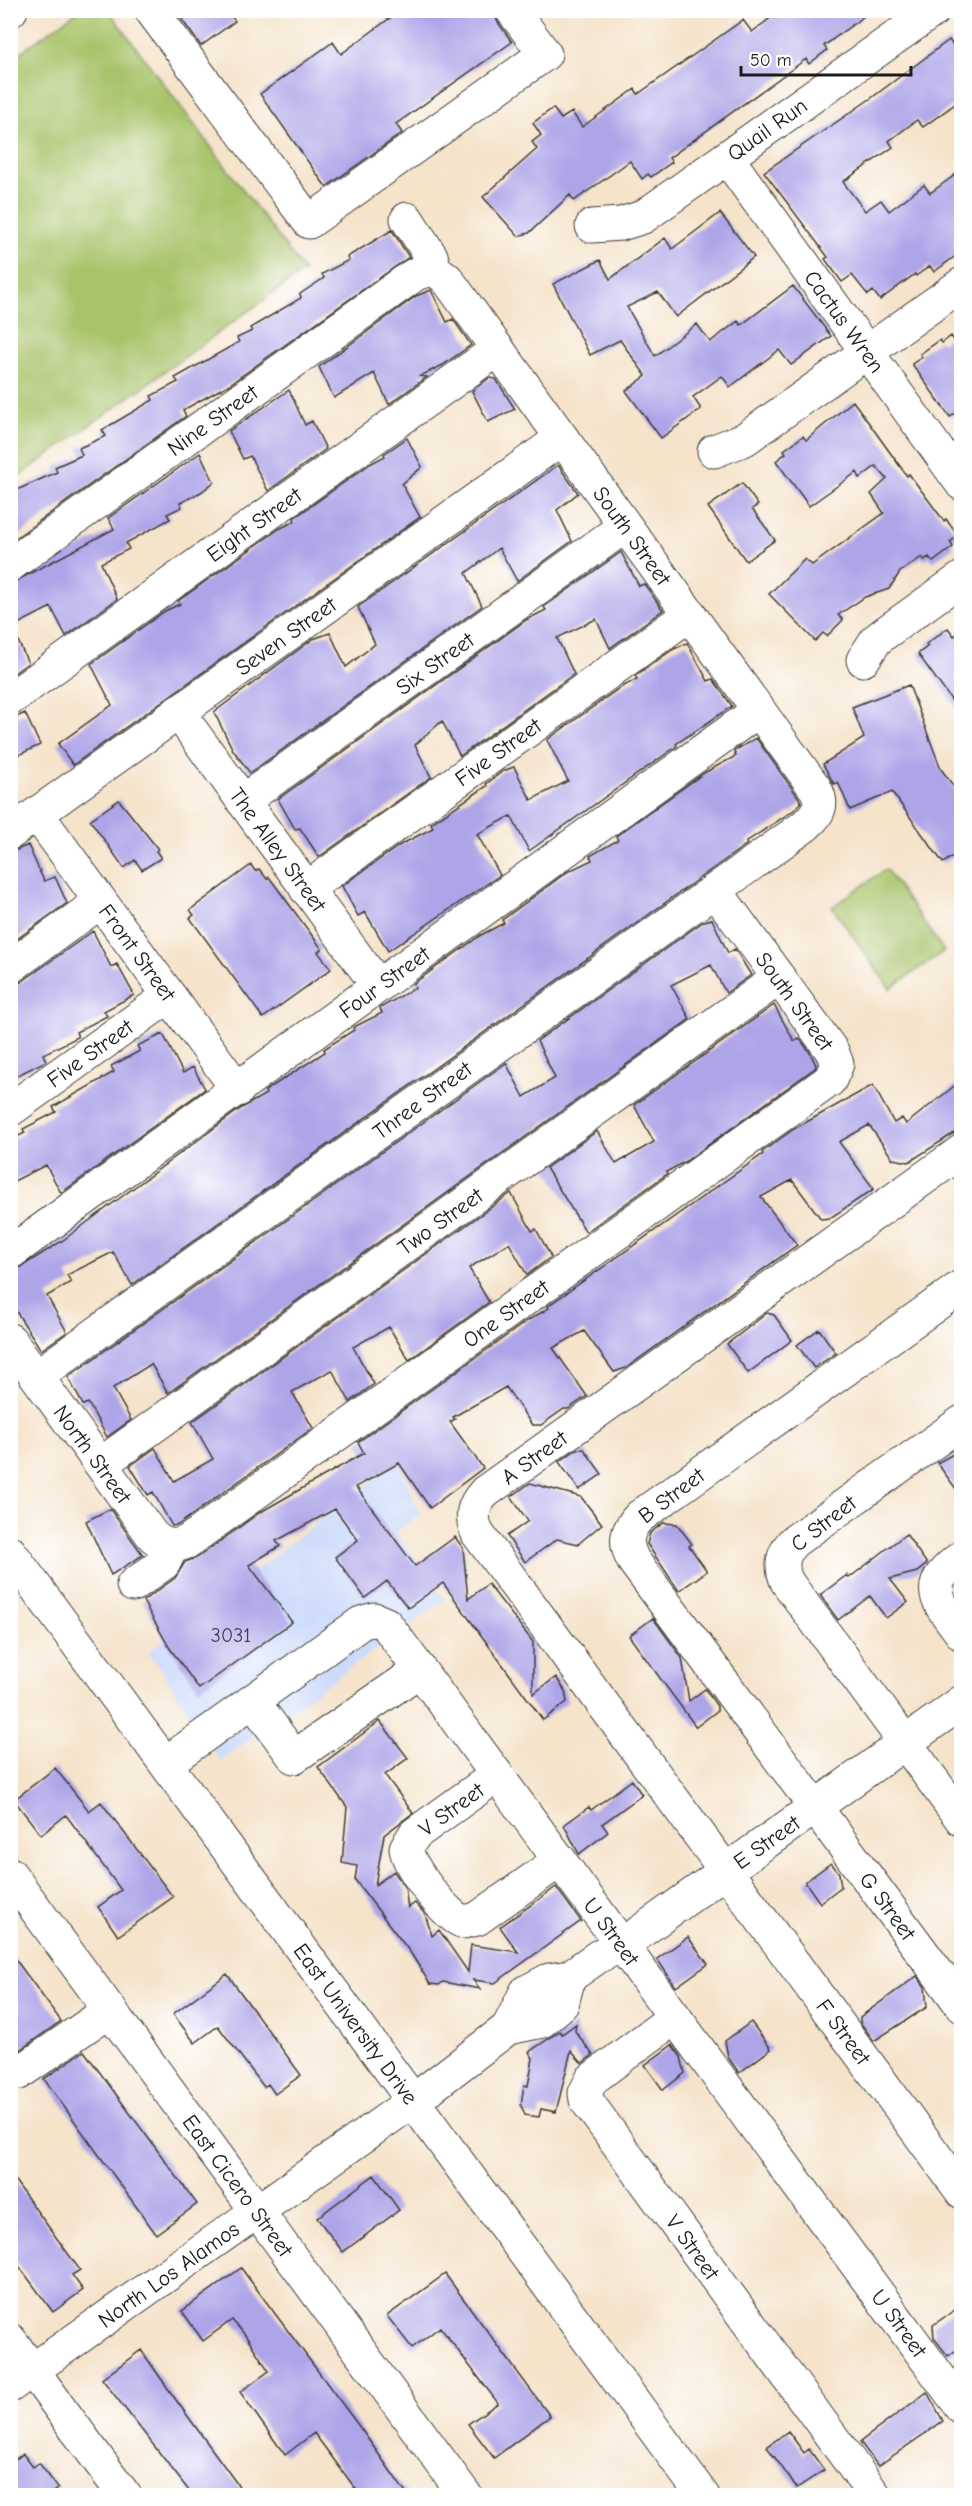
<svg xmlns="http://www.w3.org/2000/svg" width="972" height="2506" font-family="'Comic Neue',sans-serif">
  <rect width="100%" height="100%" fill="#fff"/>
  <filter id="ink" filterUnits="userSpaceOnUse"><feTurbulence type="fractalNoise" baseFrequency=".0167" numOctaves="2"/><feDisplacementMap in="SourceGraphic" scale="12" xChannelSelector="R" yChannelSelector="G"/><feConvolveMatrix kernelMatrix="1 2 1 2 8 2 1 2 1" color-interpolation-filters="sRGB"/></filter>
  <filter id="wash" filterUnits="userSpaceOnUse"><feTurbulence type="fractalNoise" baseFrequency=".008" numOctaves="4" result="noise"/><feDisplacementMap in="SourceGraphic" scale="24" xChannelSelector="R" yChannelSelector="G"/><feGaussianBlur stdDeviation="1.35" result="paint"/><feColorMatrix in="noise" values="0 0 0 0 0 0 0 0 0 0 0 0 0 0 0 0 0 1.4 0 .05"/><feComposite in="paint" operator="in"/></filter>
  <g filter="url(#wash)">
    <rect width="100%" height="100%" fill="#f5e3ca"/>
    <path fill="#cddbfa" d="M398 1461 420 1515 396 1532 445 1600 220 1761 149 1651Z"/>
    <path fill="#a8c369" stroke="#627042" stroke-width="1.5" d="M78 11H109L304 271 11 482V59Z
      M886 869 944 951 890 989 832 907Z"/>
    <g id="blocks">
      <path fill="#aea4e8" d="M175 10H227L235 21 201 46Z
        M401 10H494L497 21 512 42 396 124 402 133 326 187 260 94 333 42 341 54Z
        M781 10H872L824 46 827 50 809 64 806 59 669 158 672 162 651 177 648 174 642 179 630 161 574 201 570 195 529 233 518 236 483 197 537 149 532 142 541 135 533 123 553 108 561 119 572 112 582 127 635 89 638 94 743 20 752 32Z
        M962 37V99L923 127 917 120 889 141 893 147 843 182 865 211 881 200 889 211 924 185 930 193 962 170V251L934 272 930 266 916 276 915 274 880 300 873 291 868 295 852 275 842 282 825 259 828 257 764 172 870 99 949 40 952 44Z
        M720 213 754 257 676 317 658 292 627 307 655 356 697 324 710 342 738 321 741 325 793 286 831 336 791 365 779 350 730 387 722 376 693 397 701 409 661 438 626 391 646 376 620 340 590 355 553 284 600 260 610 279 665 238 672 249Z
        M392 230 409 257 230 384 183 410 186 416 10 542V493L57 472 55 467 82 455 79 448 106 436 102 430 153 400 151 396 178 382 175 378 239 342 237 338 252 331 250 328 301 298 300 294 324 278 322 274 349 260 347 257Z
        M431 290 447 322 453 319 471 345 443 365 420 376 427 377 389 404 374 373 334 398 319 367 416 296Z
        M951 336 962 351V409L950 417 912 364 922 357 920 354 940 340 942 343Z
        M489 378 496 379 515 409 488 422 472 391Z
        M289 390 305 425 312 421 326 449 268 491 250 456 243 459 229 431Z
        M853 401 907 476 909 474 944 521 946 519 958 536 950 542 953 547 933 562 929 557 924 560 922 557 900 572 889 589 865 597 838 615 843 620 827 636 823 633 815 641 769 594 805 559 812 565 884 513 871 494 887 479 876 466 860 478 857 472 809 506 776 461 786 453 784 450 803 436 806 440Z
        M407 438 422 467 402 484 420 517 73 765 58 744 112 705 91 664 165 611 180 604 178 601 279 529 295 521 294 518 370 464 385 456 384 454Z
        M200 453 214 482 201 492 180 503 182 507 167 514 170 519 126 543 129 549 101 563 117 599 66 636 51 607 12 627 28 663 10 676V584L114 529 108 518Z
        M558 465 578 493 557 510 572 541 517 581 499 548 466 573 482 606 250 773 233 750 214 712 313 639 330 633 346 667 375 644 358 607Z
        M742 483 758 505 752 509 775 540 746 561 708 507Z
        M621 552 639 586 644 584 663 610 610 648 596 619 557 638 574 674 460 756 442 721 415 745 431 777 319 857 300 828 295 829 278 799 526 620 546 610 544 607Z
        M948 628 954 636 962 631V715L918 654 928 646 926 644Z
        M687 643 708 681 713 679 732 706 676 744 677 746 529 851 511 816 477 834 500 875 388 951 365 912 358 916 342 886 400 845 433 828 431 823 487 786 486 784 503 771 514 767 531 800 568 781 547 740 618 689 637 679 635 676 672 650Z
        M909 685 941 769 962 798V850L943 863 892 792 850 810 838 782 834 784 823 764 864 738 852 707Z
        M25 713 40 745 10 759V720Z
        M756 738 799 798 801 803 794 810 746 842 747 844 132 1285 113 1252 67 1275 71 1282 47 1296 67 1332 41 1350 10 1302V1274L62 1241 240 1109 266 1094 265 1091 325 1052 324 1049 354 1030 353 1028 356 1026 382 1013 380 1008 415 988 413 984 481 935 504 923 502 920 567 872 592 860 590 856 618 840 616 836 704 773 736 756 734 751Z
        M119 800 158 849 156 851 161 858 142 870 135 860 124 868 90 820Z
        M28 845 44 881 55 877 67 903 10 944V853Z
        M251 865 255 871 259 869 267 879 269 877 322 949 318 952 331 969 263 1018 190 918 194 915 190 910Z
        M712 919 728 953 735 949 751 975 726 993 711 965 671 985 690 1019 168 1393 151 1364 113 1388 131 1420 107 1437 88 1403 83 1405 68 1377 506 1063 524 1097 555 1078 537 1041 704 921Z
        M93 931 111 967 117 964 134 995 104 1011 107 1016 76 1032 78 1037 43 1054 46 1061 10 1079V986L21 982Z
        M774 1005 794 1041 799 1038 809 1051 816 1065 815 1068 686 1161 666 1172 667 1174 586 1232 546 1168 597 1131 616 1164 654 1142 634 1105Z
        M163 1034 183 1073 193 1067 205 1089 61 1193 46 1165 10 1183V1140L25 1133 23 1129 56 1112 53 1107 114 1072 111 1066 140 1051 137 1046Z
        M962 1080V1128L909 1162 893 1159 869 1125 839 1142 874 1189 830 1218 821 1219 792 1180 761 1197 797 1245 626 1368 614 1372 584 1331 553 1348 587 1396 568 1409H564L541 1425H532L506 1387 453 1417 455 1419 450 1422 483 1468 430 1508 399 1463 356 1487 415 1566 455 1537 463 1548 468 1599 488 1584 533 1642V1694L556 1677 565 1691 567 1702 543 1720 443 1583 408 1608 387 1581 365 1598 335 1557 358 1540 335 1509 276 1541 280 1546 249 1565 292 1622 199 1689 169 1647 143 1601 175 1578 185 1562 198 1557 259 1513 364 1453 358 1442 527 1321 549 1308 548 1306 763 1154 762 1152 794 1129 873 1085 894 1123 902 1118 906 1124Z
        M511 1193 532 1231 536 1229 551 1257 527 1275 509 1243 469 1268 489 1302 409 1360 389 1327 353 1347 374 1384 350 1402 332 1370 292 1392 313 1428 178 1525 172 1526 153 1492 148 1495 130 1466 155 1448 174 1481 213 1459 192 1422Z
        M767 1313 774 1315 792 1340 748 1373 727 1344Z
        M819 1329 836 1353 814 1368 797 1345Z
        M577 1449H584L602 1474 579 1490 559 1462Z
        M962 1449V1497L937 1463Z
        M530 1483 581 1497 602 1524 578 1544 557 1539 525 1562 507 1536 528 1521 511 1497Z
        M110 1509 143 1555 111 1575 86 1521Z
        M663 1523 677 1524 692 1544 689 1546 707 1571 679 1591 647 1544 650 1533Z
        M906 1534 927 1564 917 1572 890 1579 908 1602 886 1618 870 1596 838 1620 820 1595 847 1575 849 1578Z
        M653 1618 682 1658 689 1701 705 1689 717 1706V1711L696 1727 629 1636Z
        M380 1721 408 1758 385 1775 413 1813 384 1835 375 1885 394 1871 405 1888 408 1908 415 1903 425 1914 432 1936 439 1930 468 1972 471 1945 518 1952 500 1927 556 1887 581 1921 495 1983 473 1980 480 1989 443 1982 439 1985 430 1984 410 1952 355 1880 357 1866 342 1863 347 1807 318 1767Z
        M55 1768 89 1811 101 1802 173 1897 118 1936 98 1907 121 1890 66 1815 41 1835 14 1800Z
        M632 1780 642 1795 602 1824 608 1832 579 1854 564 1825 589 1807 591 1810Z
        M831 1863 839 1873 841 1887 820 1903 805 1882Z
        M688 1937 708 1964 676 1987 657 1959Z
        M10 1952 61 2021 20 2050 10 2037Z
        M227 1974 301 2075 275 2094 268 2084 264 2087 218 2026 195 2043 173 2014Z
        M917 1976 925 1987 927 2007 874 2041 860 2022V2017Z
        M751 2022 771 2049 739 2073 728 2057 725 2041Z
        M576 2024 575 2031 593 2055 582 2063 571 2051 556 2112 541 2109 539 2117 525 2115 521 2105 524 2085 528 2086 533 2058 529 2052 560 2031 562 2034Z
        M672 2045 681 2057 685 2073 663 2090 645 2065Z
        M84 2051 197 2204 156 2234 44 2079Z
        M10 2174 80 2270 72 2275 83 2290 53 2312 10 2254Z
        M374 2175 399 2210 343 2252 317 2218Z
        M241 2268 361 2429 408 2496H361L314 2433 285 2455 267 2430 240 2392 269 2371 245 2335 232 2320 203 2341 182 2311Z
        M445 2274 550 2416 494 2458 468 2424 498 2403 440 2327 412 2348 387 2316Z
        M962 2305V2346L948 2356 934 2338 933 2325Z
        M141 2350 176 2400 246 2496H193L102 2379Z
        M927 2392 943 2421 878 2466 860 2442Z
        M788 2431 804 2453 809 2449 824 2470 797 2488 767 2447Z
        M23 2454 33 2467 39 2463 58 2488 48 2496H10V2463Z"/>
    </g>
  </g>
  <g filter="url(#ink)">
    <use href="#blocks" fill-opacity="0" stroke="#3d3a36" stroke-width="1.5"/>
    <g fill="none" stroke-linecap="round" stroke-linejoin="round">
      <defs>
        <g id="minor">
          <path d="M151 10 309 222 545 54 512 10"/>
          <path d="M10 11 11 10"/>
          <path id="s1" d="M728 159 962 484"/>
          <path d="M407 219 431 256 435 270"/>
          <path id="s2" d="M592 226 621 224 643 217 934 10"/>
          <path d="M714 451 745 439 962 284"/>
          <path id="s3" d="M10 565 414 275C428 268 436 269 447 279L815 788C824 804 820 813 806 825L37 1376"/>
          <path d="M863 660 876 640 885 633 962 578"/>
          <path id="s4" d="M10 699 498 349"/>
          <path id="s5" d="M178 712 378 986"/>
          <path id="s6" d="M243 801 625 526"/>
          <path id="s7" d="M37 814 238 1090"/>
          <path id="s8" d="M10 833 562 438"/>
          <path id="s9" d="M306 889 690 614"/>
          <path d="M10 967 100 902"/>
          <path id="s10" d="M10 1110 169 996"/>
          <path id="s11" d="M962 1151 485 1492C472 1506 470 1517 478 1534L962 2192"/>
          <path id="s12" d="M10 1253 759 710"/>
          <path id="s13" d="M962 1286 639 1517C626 1531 624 1543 633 1560L962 2006"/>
          <path id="s14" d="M10 1340 152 1535C163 1546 173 1548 187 1542L830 1080 837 1064 832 1051 715 890"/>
          <path d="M962 1422 793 1542C782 1555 780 1566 787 1582L962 1820"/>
          <path id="s15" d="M101 1464 779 978"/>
          <path d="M962 1557C920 1587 937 1600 962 1634"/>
          <path d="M133 1585 164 1563 172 1546"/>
          <path d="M253 1701 294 1757 420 1670"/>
          <path id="s16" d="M166 1763 361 1623 374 1619 386 1624 962 2408"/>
          <path d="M497 1775 415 1834 406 1848C407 1865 447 1918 464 1922L477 1919 560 1860"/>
          <path id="s17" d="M10 1874 466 2496"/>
          <path id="s18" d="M675 2017 592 2079 585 2093 586 2100 875 2496"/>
          <path id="s19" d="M508 2028 526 1992 549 1980 569 1977 599 1956 622 1945 962 1702"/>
          <path d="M19 2073 110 2010"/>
          <path d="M10 2340 125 2496"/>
          <path id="s20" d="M10 2386 413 2101 508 2028 542 2021 562 2004 569 1977"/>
        </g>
        <g id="major">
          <path id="s21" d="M10 1552 703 2496"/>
        </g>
      </defs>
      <use href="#minor" stroke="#3d3a36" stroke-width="35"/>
      <use href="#major" stroke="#3d3a36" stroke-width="35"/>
      <use href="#minor" stroke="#fff" stroke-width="33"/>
      <use href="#major" stroke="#fff" stroke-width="33"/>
    </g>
  </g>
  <g text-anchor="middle" stroke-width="5" stroke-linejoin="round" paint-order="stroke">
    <g font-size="20" fill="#403e4f">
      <text x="231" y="1642">3031</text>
    </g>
    <g font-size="22" fill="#1c1c1c" stroke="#fff">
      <text dy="8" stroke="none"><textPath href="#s2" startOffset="204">Quail Run</textPath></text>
      <text dy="8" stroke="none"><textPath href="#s1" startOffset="200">Cactus Wren</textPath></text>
      <text dy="8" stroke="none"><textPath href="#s3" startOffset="249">Nine Street</textPath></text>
      <text dy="8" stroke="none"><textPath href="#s4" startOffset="300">Eight Street</textPath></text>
      <text dy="8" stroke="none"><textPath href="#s3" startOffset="850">South Street</textPath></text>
      <text dy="8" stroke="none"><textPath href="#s8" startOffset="339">Seven Street</textPath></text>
      <text dy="8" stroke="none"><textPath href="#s6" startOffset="236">Six Street</textPath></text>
      <text dy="8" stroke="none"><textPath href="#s9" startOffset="236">Five Street</textPath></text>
      <text dy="8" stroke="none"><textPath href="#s5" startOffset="170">The Alley Street</textPath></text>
      <text dy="8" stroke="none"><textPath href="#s7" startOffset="171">Front Street</textPath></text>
      <text dy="8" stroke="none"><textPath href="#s12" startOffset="462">Four Street</textPath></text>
      <text transform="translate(795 1001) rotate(54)" y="8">South Street</text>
      <text dy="8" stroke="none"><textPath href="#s10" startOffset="98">Five Street</textPath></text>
      <text transform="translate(422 1100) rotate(-36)" y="8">Three Street</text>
      <text dy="8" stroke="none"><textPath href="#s15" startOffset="417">Two Street</textPath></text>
      <text dy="8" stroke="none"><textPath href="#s14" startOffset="672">One Street</textPath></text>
      <text dy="8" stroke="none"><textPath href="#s14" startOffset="141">North Street</textPath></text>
      <text transform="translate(534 1457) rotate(-36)" y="8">A Street</text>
      <text transform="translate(671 1495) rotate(-37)" y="8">B Street</text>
      <text transform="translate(823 1523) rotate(-38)" y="8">C Street</text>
      <text transform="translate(451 1809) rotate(-36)" y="8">V Street</text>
      <text dy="8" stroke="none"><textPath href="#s19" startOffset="326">E Street</textPath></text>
      <text dy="8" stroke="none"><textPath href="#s13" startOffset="874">G Street</textPath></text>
      <text dy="8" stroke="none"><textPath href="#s16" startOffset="648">U Street</textPath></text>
      <text dy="8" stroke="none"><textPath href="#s21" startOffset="585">East University Drive</textPath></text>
      <text dy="8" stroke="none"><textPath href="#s11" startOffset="1250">F Street</textPath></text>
      <text dy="8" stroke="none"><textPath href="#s17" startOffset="386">East Cicero Street</textPath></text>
      <text dy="8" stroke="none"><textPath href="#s18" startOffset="308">V Street</textPath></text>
      <text dy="8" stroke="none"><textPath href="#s20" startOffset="194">North Los Alamos</textPath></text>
      <text dy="8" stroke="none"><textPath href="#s16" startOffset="1134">U Street</textPath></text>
    </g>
  </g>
  <rect width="972" height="2506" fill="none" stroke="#fff" stroke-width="36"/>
  <path d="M741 66v9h170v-9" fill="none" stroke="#1c1c1c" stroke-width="3"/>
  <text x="750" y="66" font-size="18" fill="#1c1c1c" stroke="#ffffff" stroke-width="4.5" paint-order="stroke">50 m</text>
</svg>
